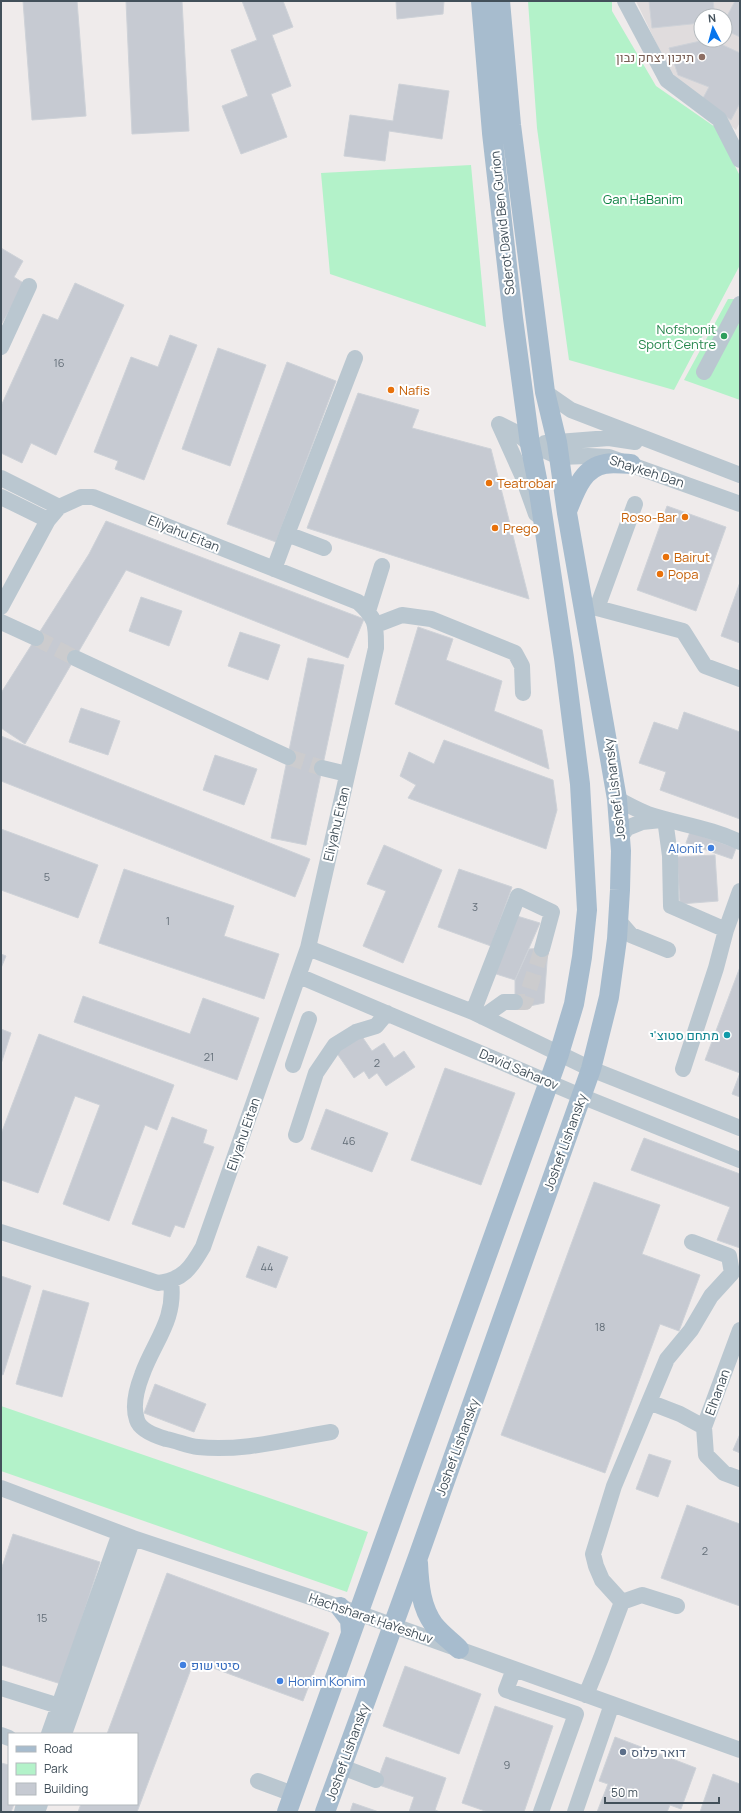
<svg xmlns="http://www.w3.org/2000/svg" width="741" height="1813" font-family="Manrope,Heebo,sans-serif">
  <rect width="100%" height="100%" fill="#efebeb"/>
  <path fill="#e0dcdd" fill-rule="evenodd" d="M636 1H740V122L736 130 671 74ZM701 16H725V40H701Z"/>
  <path fill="#b3f2c9" d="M528 1H612V11L656 86 715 127 740 176V265L674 390 569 360 537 128Z
    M471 165 486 327 330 274 321 173Z
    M728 299H740V400L684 380Z
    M1 1406 368 1532 347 1592 1 1471Z"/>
  <path fill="#c6cad2" stroke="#ced2d8" d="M23 1H77L86 116 32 120Z
    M126 1H182L189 131 132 134Z
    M242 1H283L293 27 272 35 291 86 271 94 287 137 241 154 222 106 248 96 231 50 257 40Z
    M396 1H444L443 14 397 19Z
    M649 1H713L715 16H701V23L652 28Z
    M735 1H740V37L725 30V20Z
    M705 40H712L740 53V103L731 120 702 100 709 87 678 75 669 48Z
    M399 84 449 91 442 139 389 131 385 161 344 156 350 115 393 121Z
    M1 248 23 261 14 277 25 284 1 325Z
    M75 283 124 305 56 455 31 443 22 463 1 453V406L43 314 58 320Z
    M170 335 197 345 144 480 115 469 118 461 94 452 131 357 158 367Z
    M218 348 266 365 230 466 182 449Z
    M287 362 336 381 276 542 227 524Z
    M358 393 419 410 412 428 491 449 529 599 307 528Z
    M667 506 726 527 696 611 637 590Z
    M106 521 364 619 348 658 126 570 25 744 1 728V693L89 554Z
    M740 582V643L721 636Z
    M141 597 182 611 169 646 129 631Z
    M418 627 453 639 446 660 502 681 494 711 542 730 549 769 395 704Z
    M240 632 280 645 268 680 228 666Z
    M308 658 344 665 306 845 271 838Z
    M81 708 120 721 108 755 69 742Z
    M684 712 740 732V819L660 790 666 772 639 763 654 722 678 730Z
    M1 736 310 859 295 897 1 781Z
    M444 740 553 780 557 810 546 849 408 798 416 785 400 776 409 752 434 764Z
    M215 755 257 769 244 805 203 790Z
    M1 829 98 865 78 918 1 890Z
    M690 832 736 848 732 859 686 843Z
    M384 845 442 870 403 963 363 946 386 891 367 884Z
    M715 855 718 901 680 904 677 857Z
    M124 869 234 906 224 936 279 954 264 999 99 943Z
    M459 869 512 887 491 946 438 927Z
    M517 916 540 923 515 980 493 973Z
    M548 948 544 1003 515 1009V980L529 949Z
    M1 954 6 956 1 968Z
    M740 967V1073L705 1060Z
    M83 996 190 1034 203 998 259 1018 237 1080 74 1022Z
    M1 1029 11 1033 1 1064Z
    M39 1034 174 1085 157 1130 145 1125 109 1221 63 1204 100 1105 75 1096 38 1193 1 1180V1134Z
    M361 1035 372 1051 384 1043 394 1058 404 1051 415 1067 386 1086 377 1073 369 1079 364 1071 354 1078 336 1052Z
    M445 1068 515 1093 481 1185 411 1160Z
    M740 1073V1097L732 1094Z
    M326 1109 388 1133 372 1172 311 1149Z
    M172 1117 207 1130 203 1143 214 1147 184 1228 175 1225 170 1237 132 1224Z
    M644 1138 740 1174V1248L717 1240 730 1207 631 1170Z
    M594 1182 660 1205 642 1254 700 1275 679 1331 660 1324 605 1473 501 1435Z
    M258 1246 288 1257 276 1288 246 1277Z
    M1 1276 31 1286 3 1375 1 1374Z
    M43 1290 89 1303 62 1397 16 1384Z
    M155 1384 206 1404 194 1432 144 1413Z
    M740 1434V1453L733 1450Z
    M649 1454 671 1461 658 1497 636 1489Z
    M687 1505 740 1524V1606L661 1578Z
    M13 1534 100 1562 61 1684 1 1665V1570Z
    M167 1573 329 1633 303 1701 194 1661 137 1812H78L81 1804H137V1734H107Z
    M405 1666 481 1694 459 1754 383 1726Z
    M495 1706 553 1726 524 1812H488L462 1803Z
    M615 1737 696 1768 681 1809 670 1805 667 1812H597L608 1784 599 1781Z
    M386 1757 446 1778 435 1810 440 1812H409L414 1797 376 1784Z
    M1 1763 9 1765V1804H14L11 1812H1Z
    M713 1774 740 1784V1812H700Z
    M353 1803 379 1812H350Z"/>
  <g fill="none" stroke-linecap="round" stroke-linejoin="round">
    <path stroke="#ccccce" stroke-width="16" stroke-dasharray="16 8" stroke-linecap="butt" d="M36 638 75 658
      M288 757 322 768
      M515 1002H525L542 949"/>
    <path stroke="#bac7d0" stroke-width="16" d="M625 1 667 80 719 119 740 160
      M1 347 29 286
      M704 372 740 304
      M545 392 571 410 740 475
      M499 424 515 432 530 444 559 457 588 456 609 457 740 504
      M499 424 522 475 536 514
      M545 443 609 438 635 442
      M1 478 59 507
      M1 497 48 520
      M287 534 355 358
      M274 569 287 534 324 548
      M582 604 683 631 705 666 740 679
      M1 607 48 520 59 507 81 497H93L358 602C377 619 376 625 376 648L308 948 203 1247C191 1268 183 1280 158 1283L1 1232
      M597 608 635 504
      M368 611 382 566
      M1 622 36 638
      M376 625 402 615 431 619 515 653 522 666 523 693
      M75 658 288 757
      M322 768 347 774
      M617 799C627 804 637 810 648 814 678 824 711 828 740 842
      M665 819 670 856 671 906 726 930 740 891
      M620 838 627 828 642 822 661 820
      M618 920 631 935 668 950
      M308 948 473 1012 591 1069 740 1128
      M299 976 581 1096 740 1160
      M473 1012 518 896 552 912 542 949
      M483 1017 504 1002H515
      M293 1065 309 1019
      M683 1069 716 968 726 930
      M296 1135 316 1073 335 1045 356 1032 376 1026 387 1013
      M692 1242 729 1256 732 1273
      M171 1281C176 1321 154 1341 142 1375 137 1388 132 1406 137 1420 140 1430 156 1436 166 1439 177 1441 188 1446 198 1447 242 1452 288 1439 331 1432
      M740 1330 704 1427 706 1455 724 1473 740 1479
      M649 1402 680 1414 704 1427
      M1 1488 133 1538 358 1613 740 1750
      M622 1602 642 1595 677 1606
      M514 1669 506 1690 576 1714 541 1812
      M1 1688 59 1706
      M586 1695 601 1658 622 1602 602 1580 596 1566 593 1554 614 1486 667 1359 691 1330 711 1296 732 1273
      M49 1734 120 1533
      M64 1734 133 1538
      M1 1735 9 1738
      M342 1767 376 1780
      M258 1781 293 1794
      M22 1812 24 1804
      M37 1812 40 1804
      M575 1812 612 1704"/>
    <path stroke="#a7bcce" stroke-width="20" d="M567 511C575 492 582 468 605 464 613 462 623 464 631 464
      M418 1563C419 1585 421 1607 434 1625 441 1634 451 1641 459 1649
      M340 1607 350 1620 351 1633
      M287 1812 559 1054 574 1004 582 957 587 910 580 784 564 658 537 479 530 444 513 318 492 133 481 1
      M325 1812 418 1557 591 1069 609 997 617 939 620 890 621 851 617 799 567 513 557 442 545 392 511 125 500 1"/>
  </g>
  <circle fill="#8d6e63" stroke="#fff" stroke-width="1.5" cx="702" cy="57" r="4"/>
  <circle fill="#2e9e5b" stroke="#fff" stroke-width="1.5" cx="724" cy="336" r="4"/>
  <g fill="#e8710a" stroke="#fff" stroke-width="1.5">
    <circle cx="391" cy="390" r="4"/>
    <circle cx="489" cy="483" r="4"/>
    <circle cx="685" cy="517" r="4"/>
    <circle cx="495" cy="528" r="4"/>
    <circle cx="666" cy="557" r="4"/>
    <circle cx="660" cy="574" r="4"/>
  </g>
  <g fill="#3f7fe0" stroke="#fff" stroke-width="1.5">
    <circle cx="711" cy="848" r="4"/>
    <circle cx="183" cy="1665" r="4"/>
    <circle cx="280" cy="1681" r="4"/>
  </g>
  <circle fill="#0f9aa8" stroke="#fff" stroke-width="1.5" cx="727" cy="1035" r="4"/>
  <circle fill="#5c6f8a" stroke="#fff" stroke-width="1.5" cx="623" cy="1752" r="4"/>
  <g text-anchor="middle" stroke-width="4" stroke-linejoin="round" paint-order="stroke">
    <g font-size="11" fill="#636e78">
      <text x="59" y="367">16</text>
      <text x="47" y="881">5</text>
      <text x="475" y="911">3</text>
      <text x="168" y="925">1</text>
      <text x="209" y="1061">21</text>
      <text x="377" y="1067">2</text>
      <text x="349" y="1145">46</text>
      <text x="267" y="1271">44</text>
      <text x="600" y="1331">18</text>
      <text x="705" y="1555">2</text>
      <text x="42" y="1622">15</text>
      <text x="507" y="1769">9</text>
    </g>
    <g font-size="13" fill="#785e54" stroke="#fff" text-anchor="end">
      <text x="694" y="62">תיכון יצחק נבון</text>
    </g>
    <g font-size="13" fill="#0d8142" stroke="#fff">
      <text x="643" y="204">Gan HaBanim</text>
    </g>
    <g font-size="13" fill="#42505a" stroke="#fff">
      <text transform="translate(502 223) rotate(-96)" y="5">Sderot David Ben Gurion</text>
      <text transform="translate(647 471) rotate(18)" y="5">Shaykeh Dan</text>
      <text transform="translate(184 533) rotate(22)" y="5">Eliyahu Eitan</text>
      <text transform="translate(614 789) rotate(-97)" y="5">Joshef Lishansky</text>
      <text transform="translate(336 824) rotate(-77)" y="5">Eliyahu Eitan</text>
      <text transform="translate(519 1069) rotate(23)" y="5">David Saharov</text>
      <text transform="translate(243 1134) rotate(-71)" y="5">Eliyahu Eitan</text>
      <text transform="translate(565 1142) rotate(-70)" y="5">Joshef Lishansky</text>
      <text transform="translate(717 1392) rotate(-70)" y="5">Elhanan</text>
      <text transform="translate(457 1447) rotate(-70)" y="5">Joshef Lishansky</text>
      <text transform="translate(371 1618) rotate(19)" y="5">Hachsharat HaYeshuv</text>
      <text transform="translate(347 1752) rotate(-70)" y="5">Joshef Lishansky</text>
    </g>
    <g font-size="13" fill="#27864d" stroke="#fff" text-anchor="end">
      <text x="716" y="334">Nofshonit<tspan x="716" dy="15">Sport Centre</tspan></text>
    </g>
    <g font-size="13" fill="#c56008" stroke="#fff" text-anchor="start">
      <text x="399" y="395">Nafis</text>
      <text x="497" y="488">Teatrobar</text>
      <text x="677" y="522" text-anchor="end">Roso-Bar</text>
      <text x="503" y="533">Prego</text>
      <text x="674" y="562">Bairut</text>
      <text x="668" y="579">Popa</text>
    </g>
    <g font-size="13" fill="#366cbe" stroke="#fff" text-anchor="start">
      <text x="703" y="853" text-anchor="end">Alonit</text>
      <text x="191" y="1670">סיטי שופ</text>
      <text x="288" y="1686">Honim Konim</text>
    </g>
    <g font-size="13" fill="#0d838f" stroke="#fff" text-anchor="end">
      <text x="719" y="1040">מתחם סטוצ'י</text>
    </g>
    <g font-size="13" fill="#4e5e75" stroke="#fff" text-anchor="start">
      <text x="631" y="1757">דואר פלוס</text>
    </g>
  </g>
  <rect width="741" height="1813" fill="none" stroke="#42505a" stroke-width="4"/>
  <rect x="8" y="1733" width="130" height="72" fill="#ffffff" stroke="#b3b9bd"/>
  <rect x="16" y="1746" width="20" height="6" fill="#a7bcce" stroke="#b3b9bd"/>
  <text x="44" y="1753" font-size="12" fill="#42505a">Road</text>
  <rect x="16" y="1763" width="20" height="12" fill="#b3f2c9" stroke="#b3b9bd"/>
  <text x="44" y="1773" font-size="12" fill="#42505a">Park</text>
  <rect x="16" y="1783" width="20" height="12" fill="#c6cad2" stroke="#b3b9bd"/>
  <text x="44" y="1793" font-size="12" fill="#42505a">Building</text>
  <g transform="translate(713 28) rotate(354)"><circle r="19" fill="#ffffff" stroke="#b3b9bd"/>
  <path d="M0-3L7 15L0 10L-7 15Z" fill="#0775ed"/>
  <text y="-6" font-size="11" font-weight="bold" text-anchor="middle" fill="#42505a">N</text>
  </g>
  <path d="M605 1797v6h114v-6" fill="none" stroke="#42505a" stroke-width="2"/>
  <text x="611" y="1797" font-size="12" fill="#42505a" stroke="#ffffff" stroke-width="3" paint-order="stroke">50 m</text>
</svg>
